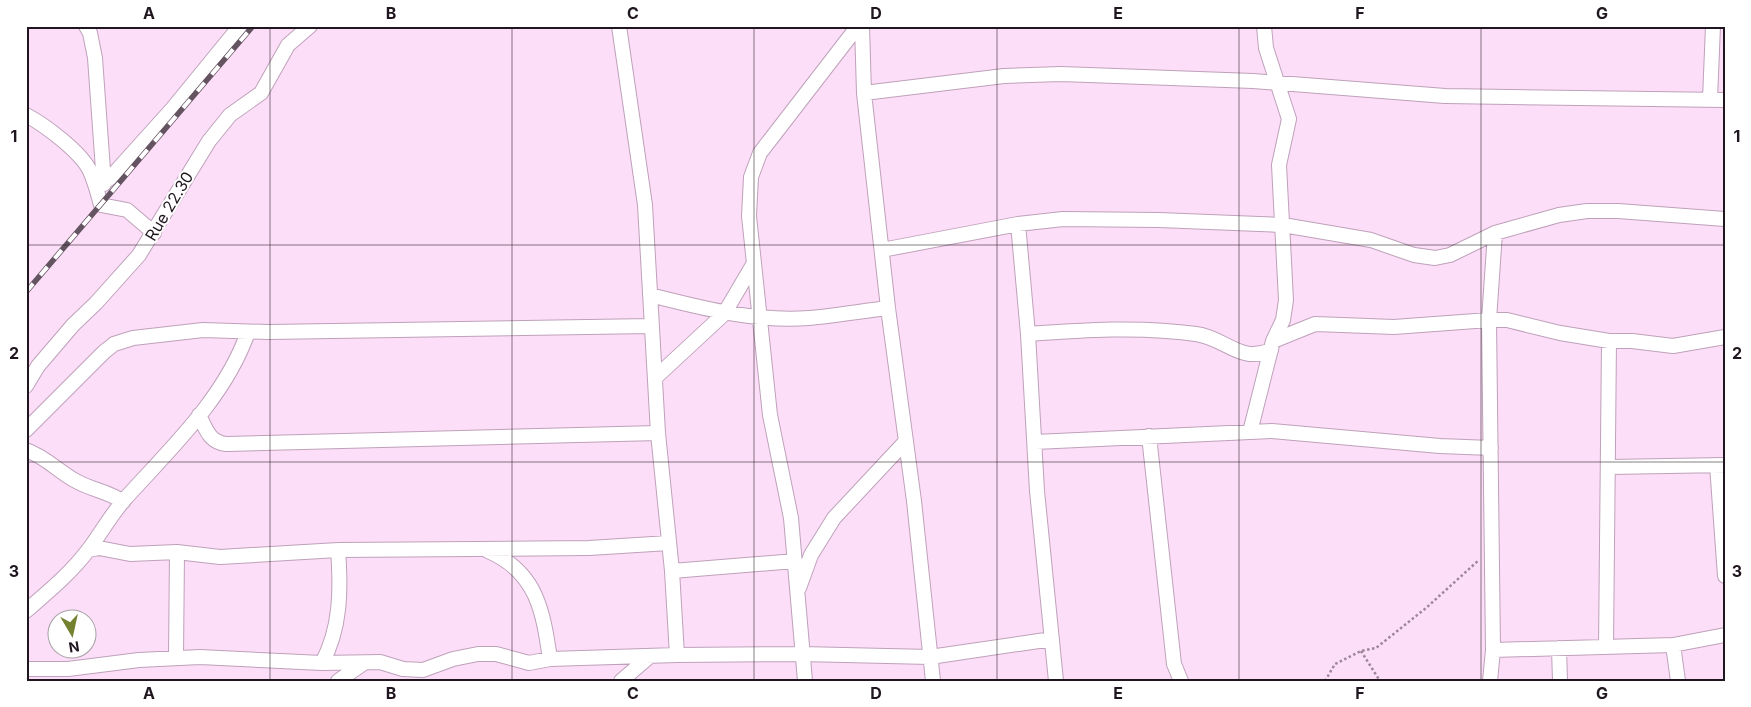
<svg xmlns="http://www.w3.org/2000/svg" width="1751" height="707" font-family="Inter,sans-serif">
  <rect width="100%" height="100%" fill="#fddef8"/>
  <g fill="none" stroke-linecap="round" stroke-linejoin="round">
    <defs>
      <path id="street" d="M86 26 90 33 95 58 104 184
        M619 26 645 205 658 433 672 571 677 655
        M862 26 864 93 888 308 914 501 933 681
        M864 93 1004 76 1061 74 1253 81 1445 96 1725 100
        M1710 99 1713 26
        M26 115C45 125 81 152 90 171 95 182 98 194 101 205L127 210 154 233
        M96 188 110 178 173 108 240 26
        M1018 224 1028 334 1037 491 1056 681
        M882 250 1018 224 1063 219 1159 220 1283 225 1371 240 1414 255 1435 258 1450 255 1495 233 1559 215 1587 211H1618L1725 219
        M650 295C702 308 754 322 809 318 835 316 862 311 888 308
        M1028 334C1083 330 1141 326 1196 334 1226 338 1240 364 1271 350
        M1273 341 1315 324 1394 327 1489 320H1507L1560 333 1609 341H1632L1673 346 1725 337
        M656 377 724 314 754 263
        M26 386 38 366 73 325 96 303 139 255 209 141 230 115 261 93 288 45 310 26
        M199 415C206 429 209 442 226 444L658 433
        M26 430 104 352 114 344 133 338 203 330 268 332 651 326
        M1250 432 1273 341 1283 320 1286 300 1279 165 1289 119 1266 48 1264 26
        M1149 436 1174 664 1181 681
        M1035 442 1272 431 1440 446 1491 448
        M26 450C46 457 59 472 76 481 91 490 109 491 123 502
        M1717 465 1725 576
        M1610 467 1725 465
        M88 550 99 548 130 554 177 552 220 557 338 550 589 548 669 543
        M488 551C537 572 543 611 550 659
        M672 571 795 561
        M799 588 811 555 834 518 906 441
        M26 611C49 591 71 573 89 549 101 533 111 515 124 500 170 449 225 398 248 332
        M1673 645 1678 681
        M1606 647 1609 341
        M1559 648 1560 681
        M1493 650 1673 645 1725 635
        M176 657 177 552
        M322 663C341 628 341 589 338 550
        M26 669H68L139 660 200 657 322 663 380 662 403 669 423 670 453 659 478 654H496L529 663 550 659 677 655 801 654 930 657 1052 639
        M338 681 364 663
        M621 681 650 656
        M805 681 791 518 770 415 749 216 751 177 760 153 858 26
        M1490 681 1493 650 1489 320 1495 233"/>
    </defs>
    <use href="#street" stroke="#bea1ba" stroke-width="16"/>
    <path stroke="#9c8699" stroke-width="2.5" stroke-dasharray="2.5 2.5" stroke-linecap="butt" d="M1361 651 1380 681
      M1325 681 1335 664 1361 651 1376 648 1426 608 1479 560"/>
    <use href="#street" stroke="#fff" stroke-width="14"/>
    <defs>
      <path id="rail" d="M26 292 253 26"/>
    </defs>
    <use href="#rail" stroke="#645361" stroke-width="5.5"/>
    <use href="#rail" stroke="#fff" stroke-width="4" stroke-dasharray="11" stroke-linecap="butt"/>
  </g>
  <path fill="none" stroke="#20161f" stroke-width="1" stroke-opacity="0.55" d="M270 26V681M512 26V681M754 26V681M997 26V681M1239 26V681M1481 26V681M26 245H1725M26 462H1725"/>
  <g text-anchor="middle" stroke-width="4" stroke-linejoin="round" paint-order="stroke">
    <g font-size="16" fill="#20161f" stroke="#fff">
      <text transform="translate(169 206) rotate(-59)" y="6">Rue 22.30</text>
    </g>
  </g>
  <rect width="1751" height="707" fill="none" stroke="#ffffff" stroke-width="55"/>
  <g transform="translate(72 634) rotate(171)"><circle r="24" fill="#ffffff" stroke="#a6a2a5"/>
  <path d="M0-4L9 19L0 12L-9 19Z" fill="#74812e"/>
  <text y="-8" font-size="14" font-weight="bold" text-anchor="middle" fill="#20161f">N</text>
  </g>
  <rect x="28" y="28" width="1696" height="652" fill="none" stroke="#20161f" stroke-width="2"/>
  <g font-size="16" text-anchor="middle" font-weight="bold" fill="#20161f">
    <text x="149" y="19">A</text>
    <text x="391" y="19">B</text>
    <text x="633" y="19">C</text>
    <text x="876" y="19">D</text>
    <text x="1118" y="19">E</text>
    <text x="1360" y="19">F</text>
    <text x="1602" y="19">G</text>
    <text x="14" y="142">1</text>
    <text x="1737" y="142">1</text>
    <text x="14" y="359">2</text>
    <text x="1737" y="359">2</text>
    <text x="14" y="577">3</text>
    <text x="1737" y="577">3</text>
    <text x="149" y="699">A</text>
    <text x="391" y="699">B</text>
    <text x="633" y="699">C</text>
    <text x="876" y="699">D</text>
    <text x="1118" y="699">E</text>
    <text x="1360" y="699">F</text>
    <text x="1602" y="699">G</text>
  </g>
</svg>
